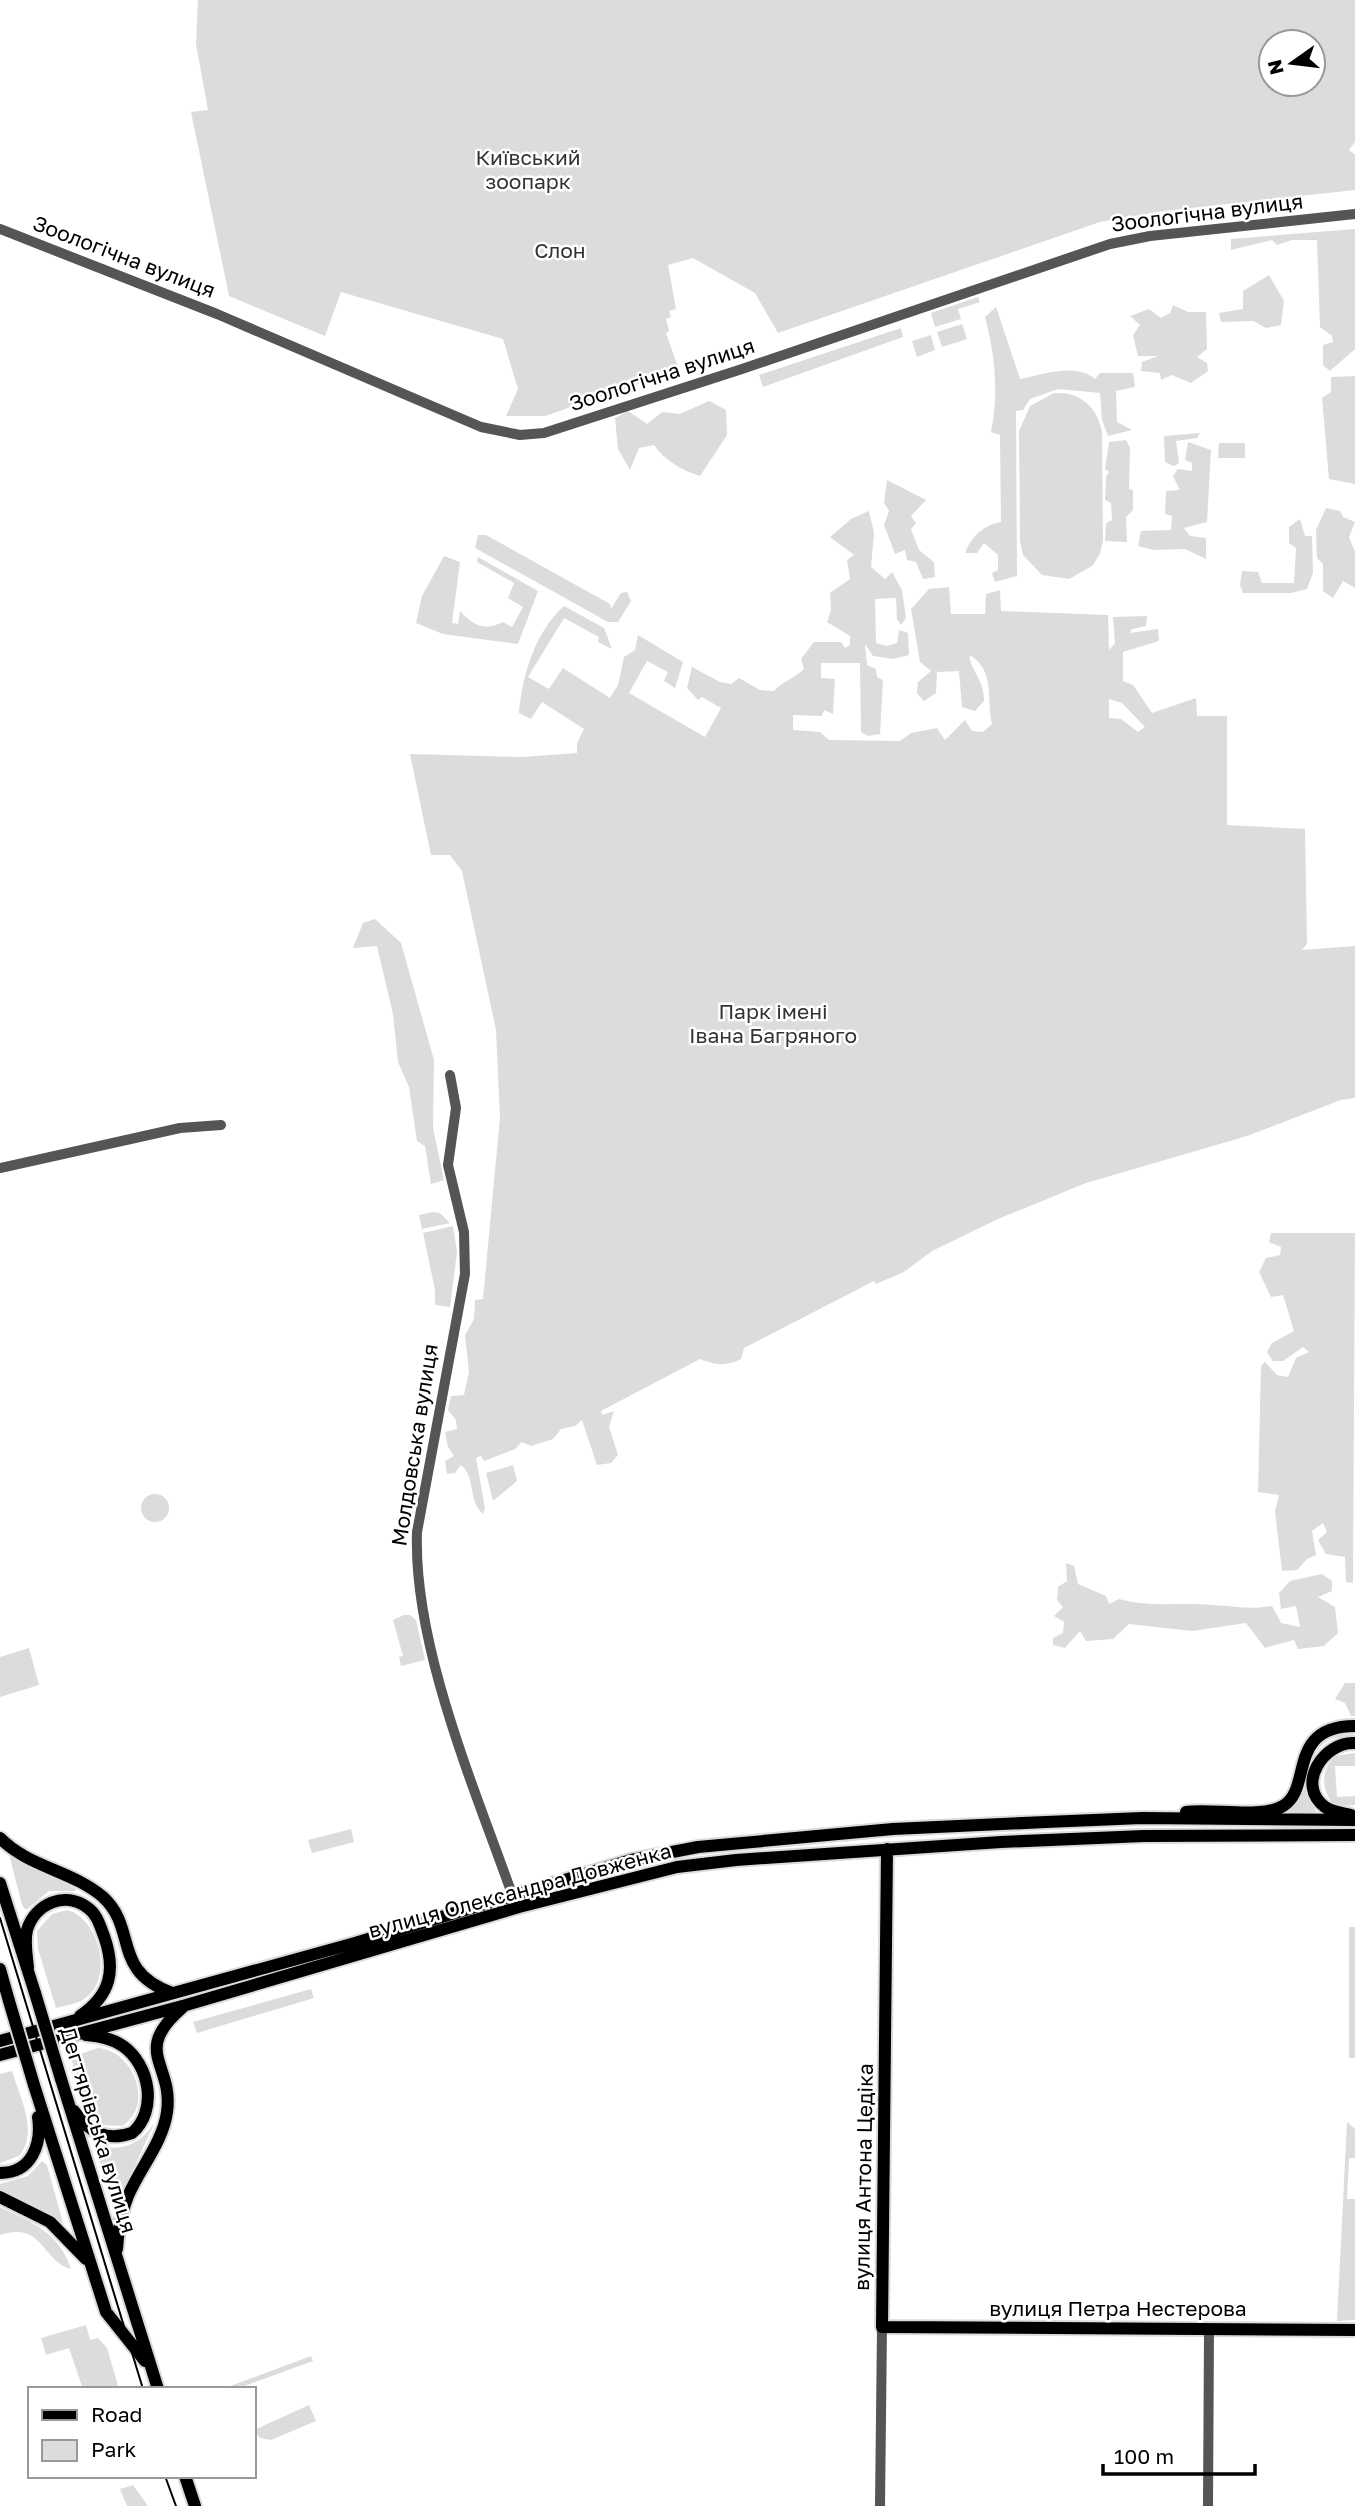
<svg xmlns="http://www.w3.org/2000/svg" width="1355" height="2506" font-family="'Golos Text',sans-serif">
  <rect width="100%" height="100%" fill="#fff"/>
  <path fill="#dcdcdc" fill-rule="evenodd" d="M198 0H1355V142L1349 150 1355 155V190L1164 211 1100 222 778 333 755 293 693 258 668 265 676 309 669 311 671 317 666 319 669 331 666 333 679 370 545 416H506L518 389 503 339 341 292 325 336 229 296 191 112 208 110 196 44ZM1271 42H1313V84H1271Z
    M1355 229V349L1330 371 1323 365V345L1333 342 1332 336 1320 327 1317 240H1292L1277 245 1272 240 1231 250V239Z
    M1269 275 1284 301 1281 325 1266 328 1253 321 1221 322 1219 313 1243 309V291Z
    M978 297 980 302 958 309 961 319 935 327 931 313Z
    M1173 305 1188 312H1206L1207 349 1197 357 1207 363 1208 371 1191 383 1172 375 1161 380 1160 373 1141 371 1142 362 1158 356H1138L1133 335 1140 325 1130 316 1149 309 1161 318 1170 313Z
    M996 307 1020 379C1041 375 1076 362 1095 379L1100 373H1133L1135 387 1116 391 1117 422 1132 430 1108 436 1102 420 1100 393 1058 389 1030 399 1023 410 1016 411 1017 576 995 582 992 573 998 570V555L984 543 977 553H965C971 536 984 525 1001 522L1000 435 991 432C999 394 995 355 985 317Z
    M962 324 967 339 942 347 937 332Z
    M901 328 903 337 763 387 759 375Z
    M931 335 935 350 917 357 912 341Z
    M1355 376V484L1329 479 1322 398 1331 392V377Z
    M1054 393C1080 392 1096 405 1102 431L1103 541 1100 554 1092 566 1069 579 1042 575 1023 555 1020 541 1019 431 1030 406Z
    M709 401 726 410 727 435 700 476C683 471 664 460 654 445L639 448 630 470 618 449 615 418 628 411 647 424 662 412 680 414Z
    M1200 433 1197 438 1176 441 1179 463 1174 466 1165 462 1164 436Z
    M1126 440 1130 448 1129 489 1133 490V510L1126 517 1127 542 1105 541 1106 523 1112 520 1111 503 1105 500 1106 477 1109 472 1105 469 1109 442Z
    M1188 442 1211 450 1207 522 1184 528 1190 536 1206 538V559L1185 549 1154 550 1138 546 1141 531 1171 530 1172 516 1165 514 1166 491 1180 490 1173 476 1178 469 1192 471V463L1185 460Z
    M1219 443H1245V458H1218Z
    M887 480 926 500 911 516 916 523 911 529 919 550 934 562 935 577 923 579 916 562 907 560 905 550 895 554 884 525 889 511 884 503Z
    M1326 508 1340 511 1343 517 1355 522 1349 537 1355 552V588L1343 581 1333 598 1323 591V564L1317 558 1316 530Z
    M869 511 874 533 871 567 885 579 892 572 902 590 906 618 901 625 897 619 896 598 875 599 876 643 887 646 897 643 899 630 908 633 909 655 893 659 873 656 865 644 867 665 876 669 877 677 883 680 880 734 868 736 861 732 860 663H821V678L835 679 833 714 824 710 822 716 793 715V730L820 732 829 740 900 741 911 733 937 728 945 740 965 720 972 731 983 732 992 724C986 698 996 672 970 655 968 668 985 679 984 701L975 711 962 707 959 671 937 672 936 693 924 701 917 693 918 682 931 671 920 662 911 609 929 589 949 587 951 614H985L986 594 1000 590 1001 611 1108 615 1109 650 1115 643 1113 617 1147 616 1146 626 1132 629 1130 633 1158 629 1159 641 1123 652V681L1133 685 1152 713 1196 698 1197 716H1227V825L1305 829 1307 944 1302 950 1355 946V1098L1341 1100 1247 1136 1086 1183 998 1219 932 1251 904 1272 876 1284 874 1281 744 1348 741 1359C724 1367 717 1365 700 1359L601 1411 602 1415 614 1411 609 1427 618 1455 611 1463 597 1465 582 1420 575 1426 561 1429 553 1439 531 1446 522 1442 515 1449 484 1461 481 1456 476 1458 485 1508 483 1514C468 1502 476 1477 461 1465L455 1473 447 1474 445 1461 454 1456 448 1447 445 1432 457 1429 456 1420 448 1410 451 1396 464 1395 469 1372 465 1335 474 1319 475 1300 483 1299 500 1117 496 1030 462 871 450 855H431L410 754 522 757 577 753V743L584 729 542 702 531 719 519 713C522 676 535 632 564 606L604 628 612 649 598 642 599 637 564 618 528 677 549 689 563 668 610 698 618 685 624 657 635 650 638 635 683 662 675 688 664 681 668 672 647 661 629 693 705 737 721 708 702 697 698 700 687 688 692 667 720 682 731 684 739 678 760 690 774 691C784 680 794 679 804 669L801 659 814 642H841L845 648 850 645V636L827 622 831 610 830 593 850 579 847 560 854 555 830 537 851 519ZM1109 699 1122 703 1145 727 1138 732 1121 719 1109 718Z
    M1300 519 1305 536H1312L1313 573 1307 589 1291 593H1243L1240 585 1242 571 1258 572 1262 583H1294L1296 548 1289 543V527Z
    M478 535H486L610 604 611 609 621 593 627 592 631 601 618 622H608L475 548Z
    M444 556 460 562 452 623 458 624 460 611C474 626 484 631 503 622L512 627 523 607 508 598 514 583 477 562 478 557 538 591 518 644 443 634 416 623 422 596Z
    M375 919 401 943 434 1060 433 1128 444 1180 431 1184 425 1146 417 1141 409 1087 398 1062 393 1014 377 946 353 948 363 923Z
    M433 1212 440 1213 450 1223 422 1229 419 1215Z
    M453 1226 457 1252 450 1307 435 1305V1290L423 1233Z
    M1271 1233H1355L1353 1583 1346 1582 1345 1557 1326 1554 1318 1540 1327 1532 1323 1523 1312 1531 1316 1555 1307 1559 1297 1570 1282 1571 1275 1511 1279 1495 1258 1492 1261 1366 1265 1362 1277 1375 1288 1377 1296 1358 1309 1352 1303 1347 1283 1361H1273L1267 1352 1272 1343 1294 1331 1283 1295 1271 1297 1259 1272 1266 1258 1280 1255 1281 1247 1269 1242Z
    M513 1465 517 1481 493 1501 486 1473Z
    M141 1508a14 14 0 1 1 28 0a14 14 0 1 1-28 0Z
    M1066 1563 1074 1566 1078 1584 1106 1596 1109 1604 1119 1599C1154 1608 1178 1602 1212 1605 1233 1606 1251 1610 1272 1606L1281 1623 1300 1627 1296 1606 1281 1609 1279 1593 1290 1581 1322 1574 1332 1581V1591L1318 1597 1335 1607 1338 1633 1324 1646 1298 1649 1294 1640 1265 1648 1246 1623 1192 1631 1129 1624 1113 1639 1086 1641 1080 1631 1065 1648 1053 1645V1638L1063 1633 1064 1622 1054 1616 1063 1607 1057 1600 1058 1587 1067 1581Z
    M404 1615H410L416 1620 425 1660 401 1666 399 1657 403 1656 393 1620Z
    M29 1648 39 1685 0 1697V1657Z
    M1345 1683H1355V1716H1351L1345 1703 1335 1699Z
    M1355 1734C1349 1737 1338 1736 1330 1740 1301 1755 1302 1790 1317 1813L1315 1817H1282L1300 1799 1306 1764 1319 1745 1339 1735Z
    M1355 1753V1766H1335L1337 1797 1355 1796V1805L1335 1806C1321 1791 1320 1771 1335 1756Z
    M351 1829 354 1842 312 1853 308 1840Z
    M9 1854 76 1889 75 1891H49L26 1910 22 1905Z
    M67 1910C98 1918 114 1975 87 1997 79 2004 66 2005 56 2008L38 1949 37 1931 52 1914Z
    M1349 1927H1355V2058H1349Z
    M311 1989 314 1998 197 2033 193 2022Z
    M98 2048C132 2050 156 2104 122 2126L100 2125 86 2109 71 2057Z
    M12 2071C20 2098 39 2132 19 2156L0 2163V2074Z
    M155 2122 117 2204 112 2201 98 2155 100 2146C125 2152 142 2142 155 2122Z
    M1347 2122 1355 2129V2158H1349L1347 2199H1355V2320L1337 2321Z
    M42 2161 47 2165 63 2223 0 2189V2184L28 2176Z
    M0 2207C33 2223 58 2231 71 2269 41 2261 44 2221 0 2235Z
    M86 2325 90 2340 98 2338 107 2348 119 2389H83L69 2348 46 2355 41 2338Z
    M311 2356 313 2361 236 2389H222Z
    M309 2405 316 2421 271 2440 260 2438 254 2430Z
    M133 2485 148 2506H127L120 2489Z"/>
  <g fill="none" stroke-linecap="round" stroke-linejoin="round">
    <defs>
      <path id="major" d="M1186 1812C1212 1808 1261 1819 1283 1806 1313 1789 1286 1726 1355 1726
        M1351 1815C1343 1813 1332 1812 1325 1807 1295 1785 1324 1741 1355 1743
        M0 1838C28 1867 73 1871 103 1897 138 1929 111 1971 172 1993
        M887 1849 882 2327 1355 2330
        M0 1883 35 1993
        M28 1968C27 1956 24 1942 27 1930 35 1904 65 1890 88 1908 97 1914 100 1926 104 1936 116 1970 111 1995 80 2016
        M0 1969 9 2001
        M0 2041 355 1943 631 1860 698 1847 893 1829 1046 1822 1142 1818 1355 1820
        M0 2055 186 2005 519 1907 677 1867 736 1860 1001 1842 1144 1836 1355 1835
        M61 2079 158 2389
        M34 2085 106 2312 145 2361
        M74 2111C89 2132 106 2142 132 2133 158 2111 150 2065 123 2046 112 2038 99 2036 86 2035
        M0 2173C32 2173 42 2144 38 2117
        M0 2197 50 2222 86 2259
        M117 2249C118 2230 121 2213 128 2196 140 2168 163 2142 167 2112 174 2064 131 2052 182 2008
        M185 2476 195 2506"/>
    </defs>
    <use href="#major" stroke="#dbdbdb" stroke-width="16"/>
    <path stroke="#555" stroke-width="10" d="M0 229 217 314 481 427 520 435 544 433 742 369 1110 244 1150 236 1355 214
      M450 1075 456 1108 448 1165 464 1232 465 1274 417 1532C413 1645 474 1787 512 1894
      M0 1168 180 1128 221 1125
      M880 2506 882 2327
      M1208 2506 1209 2329"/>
    <use href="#major" stroke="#000" stroke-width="12"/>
    <path stroke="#000" stroke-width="2" d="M0 1918 143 2389
      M165 2476 176 2506"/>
    <defs>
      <path id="major-bridge" d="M35 1993 61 2079
        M9 2001 34 2085"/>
    </defs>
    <use href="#major-bridge" stroke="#dbdbdb" stroke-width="16" stroke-linecap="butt"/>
    <use href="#major-bridge" stroke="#000" stroke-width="12"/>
  </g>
  <g text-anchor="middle" stroke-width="5" stroke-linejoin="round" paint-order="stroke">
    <g font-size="21" fill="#333" stroke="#fff">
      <text x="528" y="165">Київський<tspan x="528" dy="24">зоопарк</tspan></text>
      <text x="560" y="258">Слон</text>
      <text x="773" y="1019">Парк імені<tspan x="773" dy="24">Івана Багряного</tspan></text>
    </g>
    <g font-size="21" fill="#000" stroke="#fff">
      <text transform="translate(1207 213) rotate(-7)" y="7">Зоологічна вулиця</text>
      <text transform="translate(124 257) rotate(21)" y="7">Зоологічна вулиця</text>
      <text transform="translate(662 375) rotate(-18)" y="7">Зоологічна вулиця</text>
      <text transform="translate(415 1445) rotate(-81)" y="7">Молдовська вулиця</text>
      <text transform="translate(520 1891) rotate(-15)" y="7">вулиця Олександра Довженка</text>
      <text transform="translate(98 2130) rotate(73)" y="7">Дегтярівська вулиця</text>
      <text transform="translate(864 2177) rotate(-89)" y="7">вулиця Антона Цедіка</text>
      <text x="1118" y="2316">вулиця Петра Нестерова</text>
    </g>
  </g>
  <rect x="28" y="2387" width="228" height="91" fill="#ffffff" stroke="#999999" stroke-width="2"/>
  <rect x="42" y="2410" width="35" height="10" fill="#000000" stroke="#999999" stroke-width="2"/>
  <text x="91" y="2422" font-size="21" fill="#000000">Road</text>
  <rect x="42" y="2440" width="35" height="21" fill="#dcdcdc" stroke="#999999" stroke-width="2"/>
  <text x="91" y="2457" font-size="21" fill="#000000">Park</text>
  <g transform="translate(1292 63) rotate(256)"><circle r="33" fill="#ffffff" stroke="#999999" stroke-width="2"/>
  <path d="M0-5L12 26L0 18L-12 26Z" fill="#000000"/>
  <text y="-10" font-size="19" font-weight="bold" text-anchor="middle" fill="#000000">N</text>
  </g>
  <path d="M1103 2464v10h152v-10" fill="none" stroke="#000000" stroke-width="3.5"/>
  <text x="1114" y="2464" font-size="21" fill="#000000" stroke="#ffffff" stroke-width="5" paint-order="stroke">100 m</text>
</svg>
